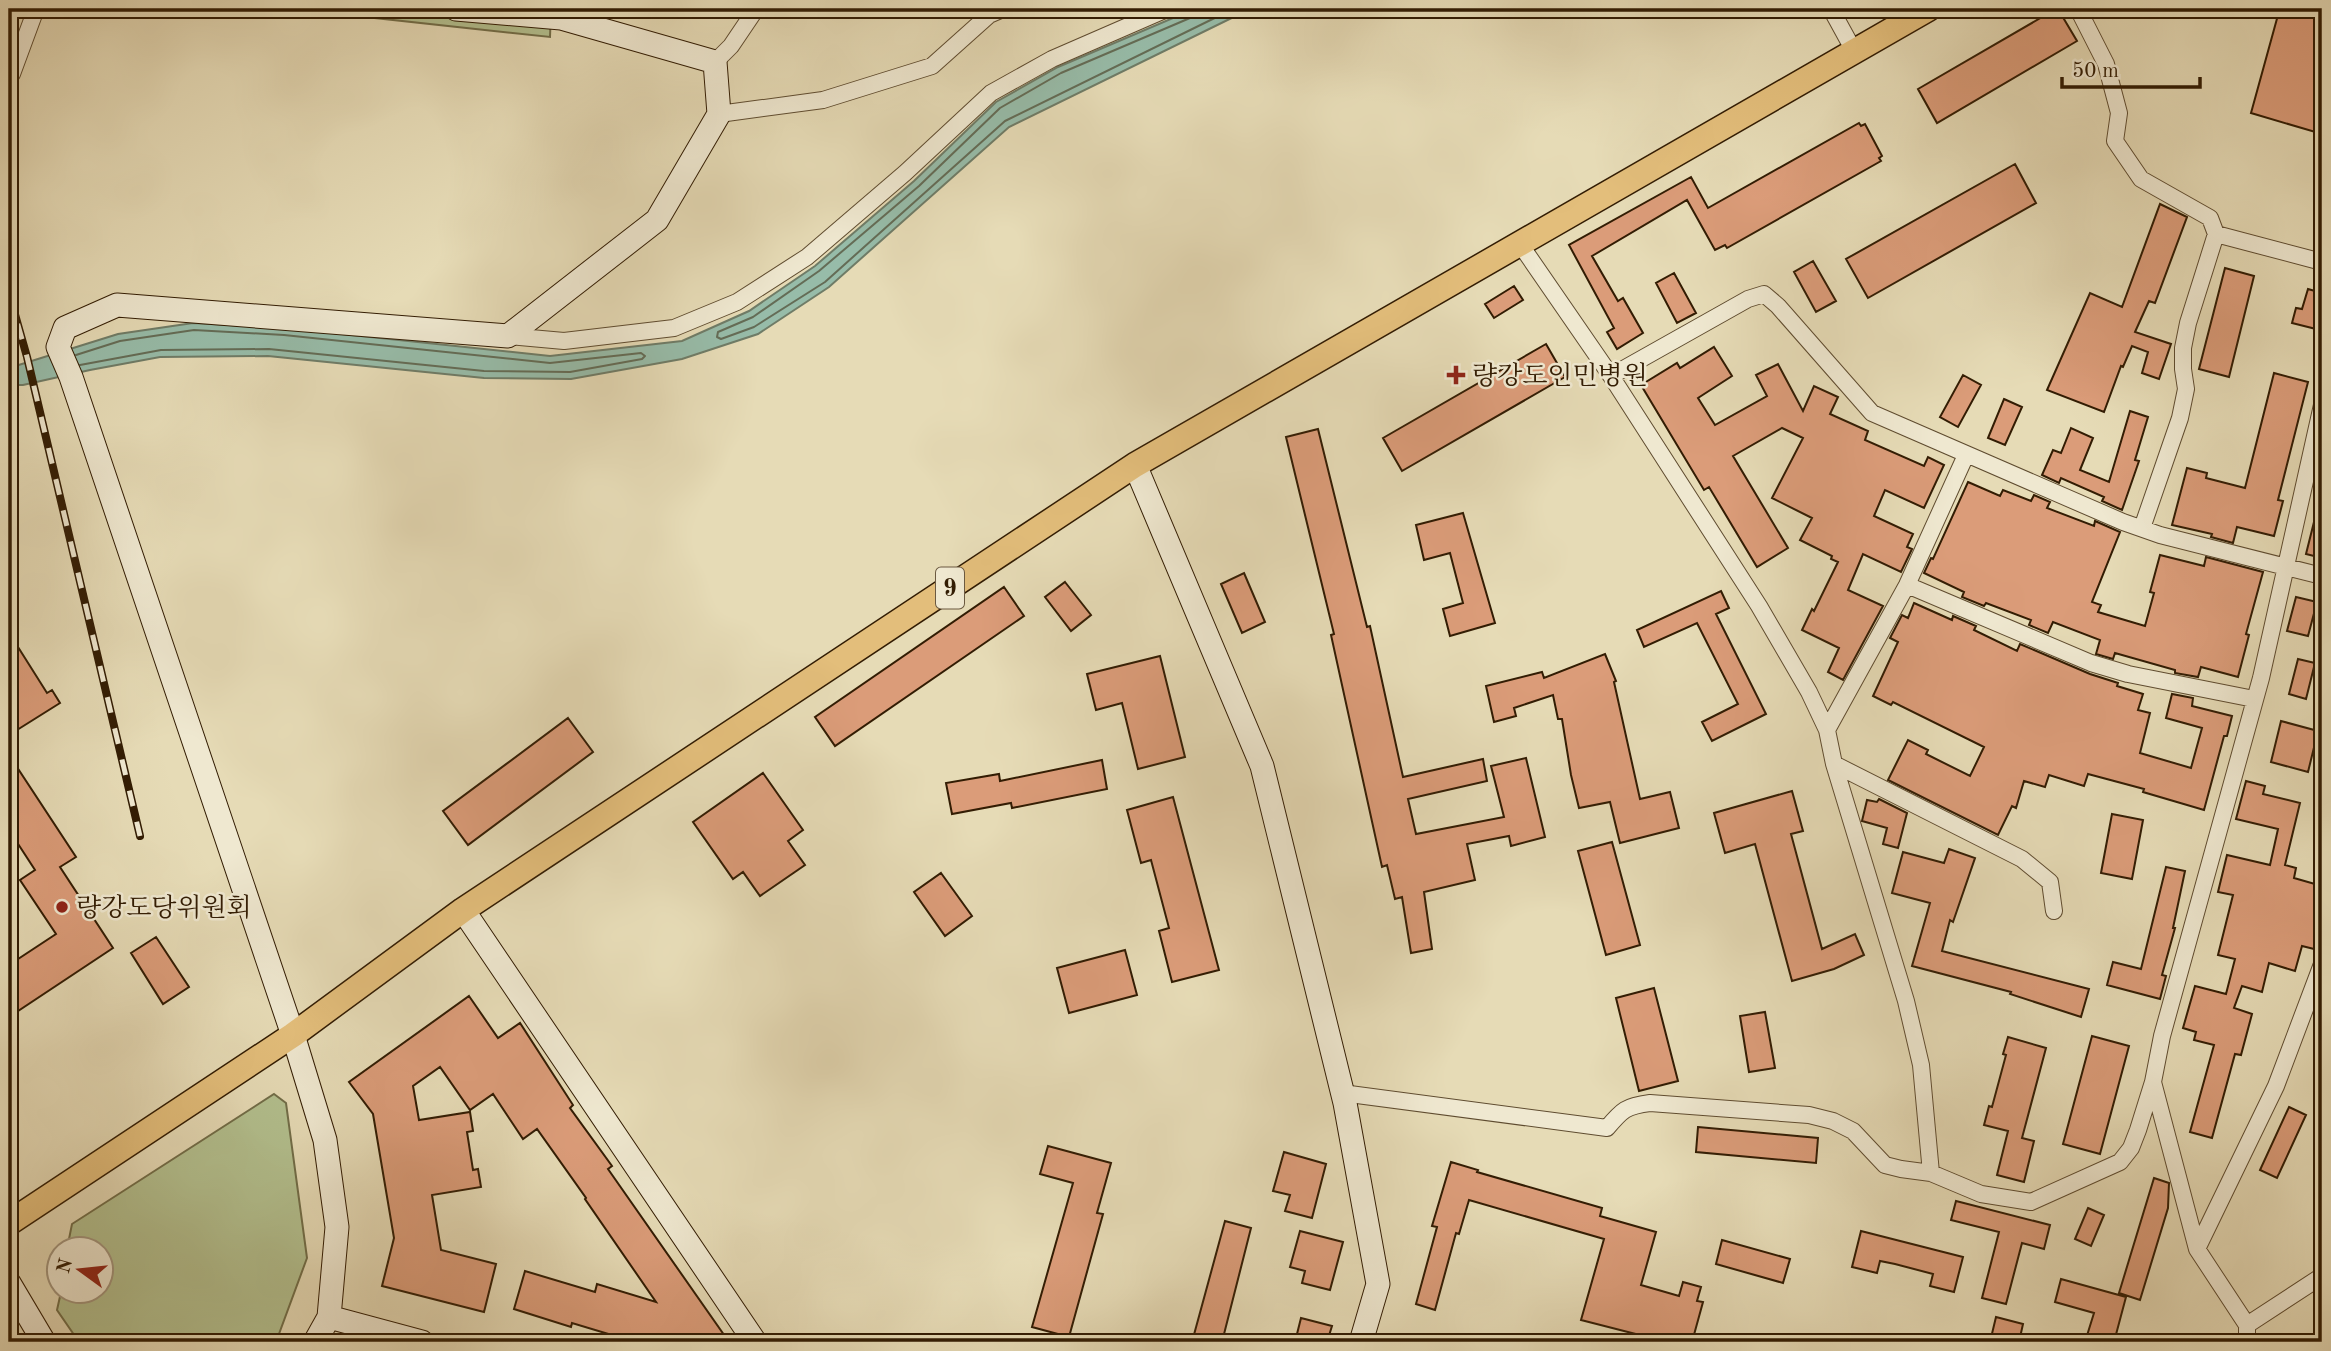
<svg xmlns="http://www.w3.org/2000/svg" width="2331" height="1351" font-family="'Old Standard TT','Noto Serif KR',serif">
  <rect width="100%" height="100%" fill="#e6dbb6"/>
  <filter id="stains"><feTurbulence type="fractalNoise" baseFrequency=".00286" numOctaves="4"/><feColorMatrix values="0 0 0 0 .2 0 0 0 0 .09 0 0 0 0 .02 0 0 0 .5 -.17"/></filter>
  <radialGradient id="worn" r=".72"><stop offset=".6" stop-color="#630" stop-opacity="0"/><stop offset="1" stop-color="#630" stop-opacity=".3"/></radialGradient>
  <path fill="#b3c08f" stroke="#726e49" stroke-width="2" d="M372 9H551L550 37 375 18Z
    M274 1094 286 1103 307 1258 276 1342H79L57 1310 61 1292H102V1250L67 1249 72 1224Z"/>
  <path fill="#97bca9" stroke="#6f7c67" stroke-width="2" d="M1194 9H1250L1009 127 829 287 758 334 682 359 571 379 484 378 268 356 160 357 90 370 23 385H9V368L118 334 193 323 285 328 550 356 682 341 749 311 815 266 914 181 996 102 1058 67Z"/>
  <g fill="none" stroke-linecap="round" stroke-linejoin="round">
    <path stroke="#646c56" stroke-width="2" d="M1194 9V14L1190 18 1061 73 1000 108 919 186 819 271 753 317 718 332 717 337 721 339 754 327 825 282 1005 121 1233 9
      M76 355 120 341 194 330 284 335 550 363 641 353 645 356 642 359 570 372 484 371 269 349 161 350 80 365"/>
  </g>
  <path fill="#db9c79" stroke="#321c03" stroke-width="2" d="M2056 9H2058L2077 41 1937 123 1918 89Z
    M2284 9H2322V134L2251 113 2278 15 2282 16Z
    M1859 123 1861 126 1865 124 1882 156 1879 158 1881 161 1727 248 1725 245 1715 250 1687 200 1592 256 1618 301 1623 298 1643 333 1617 349 1607 332 1614 328 1569 245 1691 177 1708 208Z
    M2015 164 2036 203 1868 298 1846 259Z
    M2160 204 2187 217 2155 303 2149 301 2135 332 2171 344 2159 379 2142 373 2148 352 2132 346 2123 367 2121 366 2104 412 2047 390 2090 293 2122 307Z
    M1813 261 1836 301 1816 312 1794 272Z
    M2225 268 2254 276 2229 377 2199 369Z
    M1674 273 1696 313 1677 323 1656 283Z
    M1514 286 1523 300 1494 318 1485 304Z
    M2308 289 2322 293V307L2316 329 2292 323 2296 308 2302 309Z
    M1546 344 1565 377 1402 471 1383 438Z
    M1714 347 1732 376 1698 398 1715 425 1767 396 1756 375 1778 364 1803 411 1814 386 1838 397 1830 414 1868 431 1865 440 1924 466 1928 457 1944 465 1924 508 1885 490 1874 516 1913 534 1907 547 1912 549 1901 572 1863 554 1848 590 1883 606 1843 680 1828 672 1839 648 1802 630 1812 609 1814 611 1838 562 1831 559 1832 556 1800 540 1812 518 1772 498 1803 438 1782 428 1733 456 1788 548 1757 567 1709 487 1704 490 1641 385 1677 363 1680 368Z
    M2274 373 2308 382 2278 500 2283 501 2274 536 2237 527 2233 543 2211 537 2212 534 2172 525 2187 468 2207 473 2206 478 2245 488Z
    M1963 375 1981 385 1958 427 1940 417Z
    M2004 399 2022 407 2005 445 1988 438Z
    M2130 411 2148 417 2135 460 2139 461 2122 510 2102 501 2104 497 2061 478 2059 483 2042 475 2053 450 2061 453 2071 428 2093 438 2080 470 2109 482Z
    M1318 429 1367 627 1370 626 1403 777 1483 759 1487 781 1408 799 1416 834 1504 817 1491 766 1526 758 1545 837 1511 846 1509 836 1467 844 1475 880 1424 892 1432 949 1411 953 1402 897 1395 899 1387 865 1382 867 1331 635 1334 634 1286 437Z
    M1968 482 2000 496 2003 490 2031 501 2034 495 2050 502 2047 508 2094 526 2095 521 2120 532 2092 602 2101 605 2098 612 2145 626 2154 593 2150 592 2160 555 2204 566 2206 557 2263 572 2246 634 2249 635 2238 677 2201 667 2198 677 2175 673V670L2115 653 2113 659 2096 654 2100 640 2053 622 2048 633 2029 625 2031 620 1986 603 1984 606 1962 597 1964 592 1924 573 1931 558 1933 559Z
    M2317 510 2322 511V558L2306 554Z
    M1463 513 1495 623 1450 636 1443 609 1463 603 1450 553 1424 560 1416 525Z
    M1244 573 1265 622 1242 633 1221 584Z
    M1065 582 1091 615 1071 631 1045 597Z
    M1004 587 1024 616 835 746 815 717Z
    M1721 591 1729 608 1716 614 1766 714 1712 741 1702 722 1738 704 1697 623 1644 647 1637 630Z
    M2296 597 2317 602 2308 636 2287 631Z
    M1914 603 1952 620 1953 616 1976 626 1974 630 2017 651 2020 644 2090 674 2118 683 2117 686 2143 694 2138 710 2150 713 2140 753 2191 768 2202 728 2166 718 2172 694 2193 698 2192 706 2232 716 2227 736H2224L2204 810 2143 792 2144 789 2088 774 2084 786 2049 775 2045 787 2024 781 2016 808 2012 806 1998 835 1888 780 1908 740 1928 750 1926 754 1970 776 1984 747 1893 702 1891 705 1873 696 1898 642 1890 638 1902 615 1908 618Z
    M18 647 47 693 52 690 60 703 9 735V652Z
    M1605 654 1616 681 1614 682 1640 799 1670 792 1679 828 1620 843 1610 802 1579 808 1571 775 1562 719H1558L1553 695 1514 708 1516 716 1494 722 1486 686 1542 672 1544 678Z
    M1160 656 1185 757 1138 769 1122 703 1096 710 1087 674Z
    M2298 659 2315 663 2306 699 2289 694Z
    M568 718 593 752 468 845 443 811Z
    M2281 721 2318 731 2308 772 2271 762Z
    M9 755 76 857 60 867 113 948 9 1017V965L56 934 20 880 35 870 9 830Z
    M1102 760 1107 789 1012 808 1011 803 952 814 946 783 999 774 1000 781Z
    M763 773 803 830 788 841 805 865 760 896 743 872 733 879 693 822Z
    M2246 781 2265 786 2263 794 2300 803 2285 865 2296 868 2294 878 2322 886V951L2302 946 2295 971 2269 963 2262 992 2242 986 2234 1008 2252 1014 2241 1055 2235 1054 2212 1138 2190 1132 2214 1045 2194 1040 2196 1032 2183 1028 2195 986 2226 994 2235 959 2218 955 2233 895 2218 892 2227 855 2270 865 2278 829 2236 819Z
    M1792 791 1803 831 1791 834 1822 949 1855 934 1864 955 1834 969 1792 981 1755 844 1725 853 1714 813Z
    M1173 797 1219 970 1172 982 1159 931 1169 928 1151 860 1141 863 1127 810Z
    M1879 799 1907 813 1898 848 1883 844 1887 828 1862 821 1867 800 1877 802Z
    M2112 814 2143 820 2132 879 2101 873Z
    M1612 842 1640 945 1606 955 1578 851Z
    M1949 849 1975 858 1953 922 1950 920 1942 951 2089 989 2081 1017 2010 994 2011 992 1912 966 1930 903 1892 893 1903 852 1944 863Z
    M2166 867 2185 871 2173 928H2175L2162 975 2166 976 2160 999 2107 985 2113 962 2141 969Z
    M941 873 972 916 945 936 914 892Z
    M156 937 189 987 163 1004 131 953Z
    M1125 950 1137 995 1069 1013 1057 968Z
    M1654 988 1678 1081 1639 1091 1616 998Z
    M469 996 498 1038 520 1023 573 1105 570 1108 612 1166 608 1169 729 1342H635L572 1323 571 1327 514 1309 525 1271 595 1292 597 1284 656 1302 585 1199 586 1198 537 1129 523 1139 493 1094 470 1110 440 1067 413 1086 419 1120 470 1112 473 1131 467 1132 473 1170 478 1169 481 1187 432 1195 441 1250 496 1264 484 1312 382 1286 394 1238 373 1114 349 1082Z
    M1765 1012 1775 1068 1749 1072 1740 1016Z
    M2092 1036 2129 1046 2100 1154 2063 1144Z
    M2008 1037 2046 1048 2022 1138 2034 1141 2024 1182 1997 1175 2008 1131 1984 1125 1989 1106 1992 1107 2006 1055 2003 1054Z
    M2289 1107 2306 1115 2277 1178 2260 1170Z
    M1698 1127 1818 1138 1816 1163 1696 1152Z
    M1048 1146 1111 1163 1097 1213 1103 1214 1069 1337 1032 1327 1073 1183 1040 1174Z
    M1284 1152 1326 1164 1312 1218 1285 1211 1290 1195 1273 1191Z
    M1451 1162 1478 1170 1477 1172 1602 1208 1600 1216 1656 1232 1641 1285 1679 1296 1683 1282 1701 1287 1697 1301 1703 1302 1692 1342H1667L1581 1320 1604 1239 1469 1200 1459 1234 1456 1233 1435 1310 1416 1304 1437 1227 1432 1226Z
    M2154 1178 2169 1183 2168 1208 2140 1300 2119 1293Z
    M1956 1201 2050 1225 2044 1249 2022 1243 2006 1304 1982 1298 1999 1232 1951 1220Z
    M2088 1208 2104 1215 2091 1246 2075 1239Z
    M1225 1221 1251 1228 1222 1342H1192Z
    M1300 1231 1343 1242 1330 1290 1302 1283 1305 1271 1290 1267Z
    M1861 1231 1963 1257 1954 1292 1930 1286 1933 1274 1895 1264 1880 1261 1877 1273 1852 1267Z
    M1722 1240 1790 1259 1783 1283 1716 1264Z
    M2061 1279 2126 1297 2114 1342H2085L2094 1313 2055 1302Z
    M1996 1317 2023 1324 2019 1342H1990Z
    M1301 1318 1332 1326 1327 1342H1295Z"/>
  <g fill="none" stroke-linecap="round" stroke-linejoin="round">
    <defs>
      <path id="street" d="M1831 9 1854 51
        M2078 9 2106 64 2119 113 2115 141 2141 179 2210 218 2216 234 2188 323 2183 348V369L2186 389 2180 418 2142 528
        M715 62 731 46 756 9
        M9 77 12 74 36 9
        M719 114 823 100 932 66 989 15 1003 9
        M2216 234 2322 262
        M1520 244 1611 376 1759 606 1809 692 1827 730 1834 764 1906 1001 1921 1065 1931 1173 1981 1194 2031 1202 2120 1162 2131 1148 2138 1130 2153 1082 2162 1036 2261 678 2322 405
        M508 336 564 341 674 328 737 302 807 257 905 173 991 93 1052 59 1167 9
        M1611 376 1748 299 1764 294 1778 306 1872 413 2123 522 2160 535 2322 576
        M1907 585 2091 663 2128 674 2254 699
        M1827 730 1907 585 1966 455
        M1834 764 2022 859 2050 882 2054 911
        M2153 1082 2197 1249 2247 1325V1342
        M1342 1093 1607 1128C1622 1110 1626 1106 1650 1103L1809 1115 1833 1121 1853 1131 1885 1165 1901 1169 1931 1173
        M2197 1249 2276 1086 2322 964
        M2247 1325 2322 1276"/>
      <path id="secondary" d="M1135 465 1262 766 1345 1103 1378 1284 1361 1342
        M463 910 755 1342
        M9 1283 44 1342
        M329 1317 422 1342
        M315 1342 329 1317 337 1227 325 1140 293 1035 71 377 58 347 65 328 117 305 508 336 657 220 719 114 715 62 561 18 456 9"/>
      <path id="primary" d="M9 1223 293 1035 463 910 1135 465 1928 9"/>
    </defs>
    <use href="#street" stroke="#5f4c30" stroke-width="18"/>
    <use href="#secondary" stroke="#321c03" stroke-width="25"/>
    <use href="#primary" stroke="#321c03" stroke-width="27"/>
    <use href="#street" stroke="#efe8d0" stroke-width="16"/>
    <use href="#secondary" stroke="#efe8d0" stroke-width="23"/>
    <use href="#primary" stroke="#e3be7b" stroke-width="24"/>
    <defs>
      <path id="rail" d="M9 293 27 357 140 836"/>
    </defs>
    <use href="#rail" stroke="#321c03" stroke-width="8"/>
    <use href="#rail" stroke="#efe8d0" stroke-width="5" stroke-dasharray="16" stroke-linecap="butt"/>
  </g>
  <g fill="#8f2418" stroke="#efe8d0" stroke-width="2.5">
    <path d="M1452.5 364.5h7v7h7v7h-7v7h-7v-7h-7v-7h7z"/>
    <circle cx="62" cy="907" r="7"/>
  </g>
  <g text-anchor="middle" stroke-width="5" stroke-linejoin="round" paint-order="stroke">
    <rect fill="#efe8d0" stroke="#6b5940" stroke-width="2" x="936" y="567.5" width="28" height="41" rx="5"/>
    <g font-size="24" font-weight="bold" fill="#321c03">
      <text x="950" y="596">9</text>
    </g>
    <g font-size="26" fill="#321c03" stroke="#efe8d0" text-anchor="start">
      <text x="1472" y="384">량강도인민병원</text>
      <text x="76" y="916">량강도당위원회</text>
    </g>
  </g>
  <rect width="2331" height="1351" fill="none" stroke="#e6dbb6" stroke-width="35"/>
  <rect x="10" y="10" width="2310" height="1330" fill="none" stroke="#321c03" stroke-width="3.5"/>
  <rect x="18" y="18" width="2296" height="1316" fill="none" stroke="#321c03" stroke-width="2"/>
  <g transform="translate(80 1270) rotate(285)"><circle r="33" fill="#efe8d0" stroke="#a3967e" stroke-width="2"/>
  <path d="M0-5L12 26L0 18L-12 26Z" fill="#8f2418"/>
  <text y="-10" font-size="19" font-weight="bold" text-anchor="middle" fill="#321c03">N</text>
  </g>
  <path d="M2062 77v10h138v-10" fill="none" stroke="#321c03" stroke-width="3.5"/>
  <text x="2072" y="77" font-size="21" fill="#321c03" stroke="#efe8d0" stroke-width="5" paint-order="stroke">50 m</text>
  <rect width="100%" height="100%" filter="url(#stains)"/>
  <rect width="100%" height="100%" fill="url(#worn)"/>
</svg>
